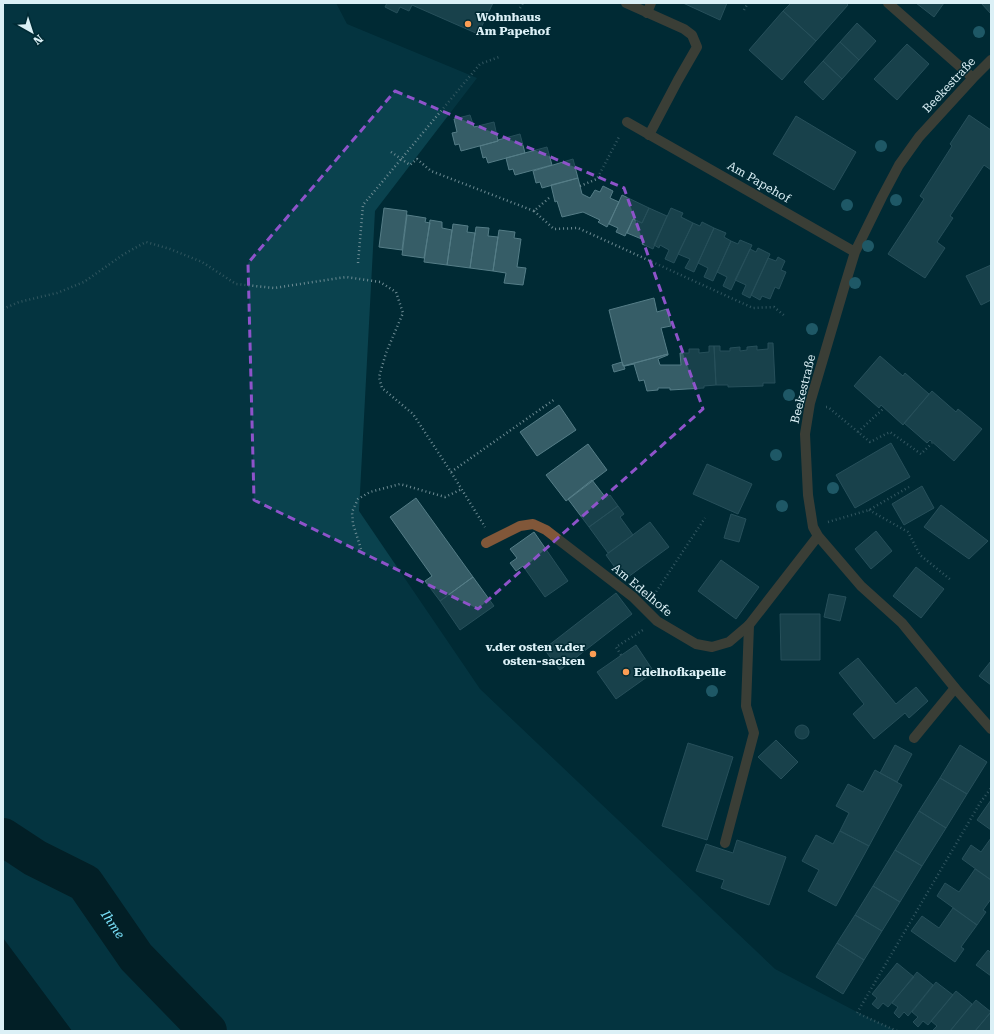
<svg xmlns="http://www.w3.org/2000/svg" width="994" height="1034" font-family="'Roboto Serif',serif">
  <rect width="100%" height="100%" fill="#002a34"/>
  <path fill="#0a424e" d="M3 3H336L347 24 477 78 375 211 359 511 480 689 775 969 857 1012 897 1031H72L3 938Z"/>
  <path fill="#061215" d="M3 938 72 1031H3Z"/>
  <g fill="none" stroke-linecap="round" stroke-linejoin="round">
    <path stroke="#061215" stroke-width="38" id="s1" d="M3 837 35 858 85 883 136 957 208 1031"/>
  </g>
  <path fill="#365d67" stroke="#557d87" d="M387 3H493L478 34 412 5 409 11 400 7 397 13 385 7Z
    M683 3H727L720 20Z
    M791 3H846L848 5 816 41 783 11Z
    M916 3H944L934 17Z
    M981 3H991V14Z
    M783 11 816 41 782 80 749 50Z
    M857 23 876 41 859 60 840 42Z
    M840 42 859 60 842 79 823 61Z
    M907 44 929 64 897 100 874 79Z
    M823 61 842 79 823 100 804 82Z
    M470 115 474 127 494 122 498 141 461 151 459 144 455 145 452 133 457 132 454 119Z
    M969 115 991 130V170L984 165 950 216 953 218 937 242 945 248 925 278 888 254 924 199 920 196 952 146 950 144Z
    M796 116 856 152 834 190 773 154Z
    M520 134 525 153 488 163 486 157 483 158 480 146 498 141V140Z
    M547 147 552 165 515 175 513 169 509 170 506 158Z
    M573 159 578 178 542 188 540 182 536 183 533 171Z
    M578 178 582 194 590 198 595 190 600 192 603 186 613 191 610 198 619 202 607 227 598 222 600 220 583 212 562 217 557 201 555 202 551 185Z
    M622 195 649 208 642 223 633 219 625 236 616 232 618 228 609 224Z
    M384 208 407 211 402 250 379 247Z
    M649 208 667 216 653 249 642 244 644 240 627 233 633 219 642 223Z
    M671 208 683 213 681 217 693 223 674 263 665 259 669 250 660 245 659 248 654 245Z
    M407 215 426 218 425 222 430 223 424 258 402 255Z
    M430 220 442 222V228L452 230 447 265 424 262Z
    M702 222 714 228 694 272 685 268 690 259 678 254 693 223 700 226Z
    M453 224 468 226 467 232 475 233 470 268 447 265Z
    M476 227 489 228 488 236 498 237 493 271 470 268Z
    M714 228 726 233 724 237 731 241 713 281 704 277 708 268 698 263Z
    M499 230 515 232 514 238 521 239 517 267 526 268 523 285 504 283 506 273 493 271Z
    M740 240 752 245 731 290 723 286 727 277 717 272 731 241 738 244Z
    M758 248 770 254 750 298 742 294 746 285 735 280 750 249 756 252Z
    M778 257 785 261 781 270 786 272 779 289 775 287 770 299 762 296 760 300 751 295 768 258 776 261Z
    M991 265V300L981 305 966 276Z
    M654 298 657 312 667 309 671 326 661 328 668 354 623 366 609 310Z
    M768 343H773L775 383H763V386L728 387V385H716L714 346H720V351H730V348L740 347V351L747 350V347L757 346V350L768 349Z
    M709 346H714L716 385 704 386V388L670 390V388H658V390L647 391 644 380 639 381 634 364 625 366H624L668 354V355L658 359 660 365H681L680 353H689V349H699V353L709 352Z
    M880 356 903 376 905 373 929 394 903 425 881 405 879 408 854 386Z
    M622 362 625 369 614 372 612 365Z
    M932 391 956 412 958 409 982 429 954 461 930 440 927 443 904 423Z
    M559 405 576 430 537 456 520 432Z
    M891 443 910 477 855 508 836 475Z
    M588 444 607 470 566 501 546 475Z
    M707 464 752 484 738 514 693 494Z
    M592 480 606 498 610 495 618 506 589 527 568 499Z
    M922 486 934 508 904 525 892 504Z
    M416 498 473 577 440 601 425 581 432 576 390 517Z
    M941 505 988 541 969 559 924 527Z
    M618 506 624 514 620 517 633 535 608 553 589 527Z
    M731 514 746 519 739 542 724 538Z
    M650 522 669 547 624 580 606 555Z
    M876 531 892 551 871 569 855 549Z
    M534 532 568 581 545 597 523 566 516 571 510 563 517 558 510 549Z
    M721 560 759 587 736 619 698 591Z
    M916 567 944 589 921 618 893 596Z
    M473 577 494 606 460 630 440 601Z
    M616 593 632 614 560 670 544 649Z
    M829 594 846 597 840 621 824 617Z
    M780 614H820V660H781Z
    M636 645 654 672 616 699 597 672Z
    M858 658 896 704 916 687 928 701 909 718 905 713 874 739 853 714 864 704 839 673Z
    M991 661V685L979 676Z
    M795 732a7 7 0 1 1 14 0a7 7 0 1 1-14 0Z
    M776 740 798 762 781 779 758 757Z
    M688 743 733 757 707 840 662 826Z
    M895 745 912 754 897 782 880 773Z
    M960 745 987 762 967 794 940 778Z
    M875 770 902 785 869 846 840 831 849 813 836 806 848 784 863 792Z
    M940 778 967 794 946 828 919 811Z
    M991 800V830L977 820Z
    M919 811 946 828 922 866 895 850Z
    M840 831 869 846 836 906 808 891 819 870 802 861 816 835 833 844Z
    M991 838V880L962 859 971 845 981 852Z
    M737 840 786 857 769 905 721 888 724 880 696 871 706 844 733 853Z
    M895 850 922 866 900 902 873 886Z
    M975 869 991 880V899L983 910 986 912 977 925 937 896 945 883 959 892Z
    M873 886 900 902 882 931 855 915Z
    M953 908 977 925 961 947 964 949 955 962 911 931 922 916 939 928Z
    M855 915 882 931 864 960 837 943Z
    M837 943 864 960 843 994 816 977Z
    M988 950 991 953V976L976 965Z
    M897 963 914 977 888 1007 883 1003 878 1009 872 1004 877 998 872 994Z
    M917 972 933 985 908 1016 904 1012 899 1018 894 1013 898 1007 892 1003Z
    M936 982 953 995 928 1025 923 1021 918 1027 913 1022 918 1017 912 1012Z
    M956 991 972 1004 950 1031H932L937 1026 931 1021Z
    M976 1000 991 1012 975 1031H950Z
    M991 1012V1031H975Z"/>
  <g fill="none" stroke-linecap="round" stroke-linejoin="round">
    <path stroke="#6d8c94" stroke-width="2.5" stroke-dasharray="1 3" stroke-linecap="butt" d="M520 8 523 3
      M744 10 748 3
      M391 152 410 165 417 159 431 171 534 211 549 198
      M580 186 597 179 620 135
      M534 211 554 229 578 228 753 308 774 307 786 317
      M358 263 363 205 480 64 499 57
      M3 309 19 302 57 293 84 282 124 254 146 242 170 249 202 262 236 284 274 288 346 277 380 282 396 292 403 313 386 353 379 377 382 388 413 414 451 472 485 527
      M826 407H828L870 442 890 432 921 454 932 443
      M858 432 884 408
      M451 472 555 399
      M869 510 908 532 920 555 951 580
      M828 522 869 510 909 487
      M361 549 353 524 352 512 358 499 370 492 400 484 445 497 462 489
      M654 595 705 518
      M621 655 616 647 643 630
      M897 1031 857 1013 980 803 991 788"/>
    <path stroke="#815739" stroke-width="10" d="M626 3 684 29 692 35 697 47 678 80 649 135
      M914 738 955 688
      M725 843 754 733 746 706 749 625"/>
    <path stroke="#815739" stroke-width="10" d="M888 3 973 78
      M647 13 651 3
      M991 60 973 78 919 137 899 165 882 197 855 252 844 288 810 403 805 434 808 495 813 527 818 536 861 586 902 623 955 688 991 729
      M627 122 855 252
      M486 543 520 526 533 524 546 530 633 597 657 621 696 644 712 647 729 642 749 625 818 536"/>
  </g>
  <g fill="#4490a2">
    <circle cx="979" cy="32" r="6"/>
    <circle cx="881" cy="146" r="6"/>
    <circle cx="896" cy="200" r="6"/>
    <circle cx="847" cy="205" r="6"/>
    <circle cx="868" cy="246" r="6"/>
    <circle cx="855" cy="283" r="6"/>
    <circle cx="812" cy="329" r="6"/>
    <circle cx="789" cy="395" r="6"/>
    <circle cx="776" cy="455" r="6"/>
    <circle cx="833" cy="488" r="6"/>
    <circle cx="782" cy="506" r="6"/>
    <circle cx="712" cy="691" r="6"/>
  </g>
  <path d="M0 0H994V1034H0ZM395 91 624 188 703 409 478 609 254 500 248 263Z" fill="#002a34" fill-opacity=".55" fill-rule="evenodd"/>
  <path fill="none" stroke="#8e53ca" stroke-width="3" stroke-dasharray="8 5" stroke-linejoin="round" d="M395 91 624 188 703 409 478 609 254 500 248 263Z"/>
  <g fill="#fc9d54" stroke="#002a34" stroke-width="1.5">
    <circle cx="468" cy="24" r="4"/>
    <circle cx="593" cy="654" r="4"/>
    <circle cx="626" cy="672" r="4"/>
  </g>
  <g text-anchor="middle" stroke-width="3" stroke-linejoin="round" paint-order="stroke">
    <g font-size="12" font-weight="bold" fill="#dbf0f6" stroke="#002a34" text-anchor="start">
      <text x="476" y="21">Wohnhaus<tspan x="476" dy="14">Am Papehof</tspan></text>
      <text x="585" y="651" text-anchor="end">v.der osten v.der<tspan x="585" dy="14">osten-sacken</tspan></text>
      <text x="634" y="676">Edelhofkapelle</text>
    </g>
    <g font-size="12" fill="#dbf0f6" stroke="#002a34">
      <text transform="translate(949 85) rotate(-47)" y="4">Beekestraße</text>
      <text transform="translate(759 182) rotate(30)" y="4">Am Papehof</text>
      <text transform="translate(803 389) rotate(-76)" y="4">Beekestraße</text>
      <text transform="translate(642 590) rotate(40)" y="4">Am Edelhofe</text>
    </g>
    <g font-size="13" font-style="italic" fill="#7be3fc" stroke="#002a34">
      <text dy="5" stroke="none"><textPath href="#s1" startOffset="144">Ihme</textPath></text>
    </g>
  </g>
  <rect width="994" height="1034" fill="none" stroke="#dbf0f6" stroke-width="8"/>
  <g transform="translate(32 32) rotate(141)" stroke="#002a34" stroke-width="3" paint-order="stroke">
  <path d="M0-3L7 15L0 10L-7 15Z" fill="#dbf0f6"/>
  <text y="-6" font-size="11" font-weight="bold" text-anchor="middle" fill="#dbf0f6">N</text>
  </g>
</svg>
